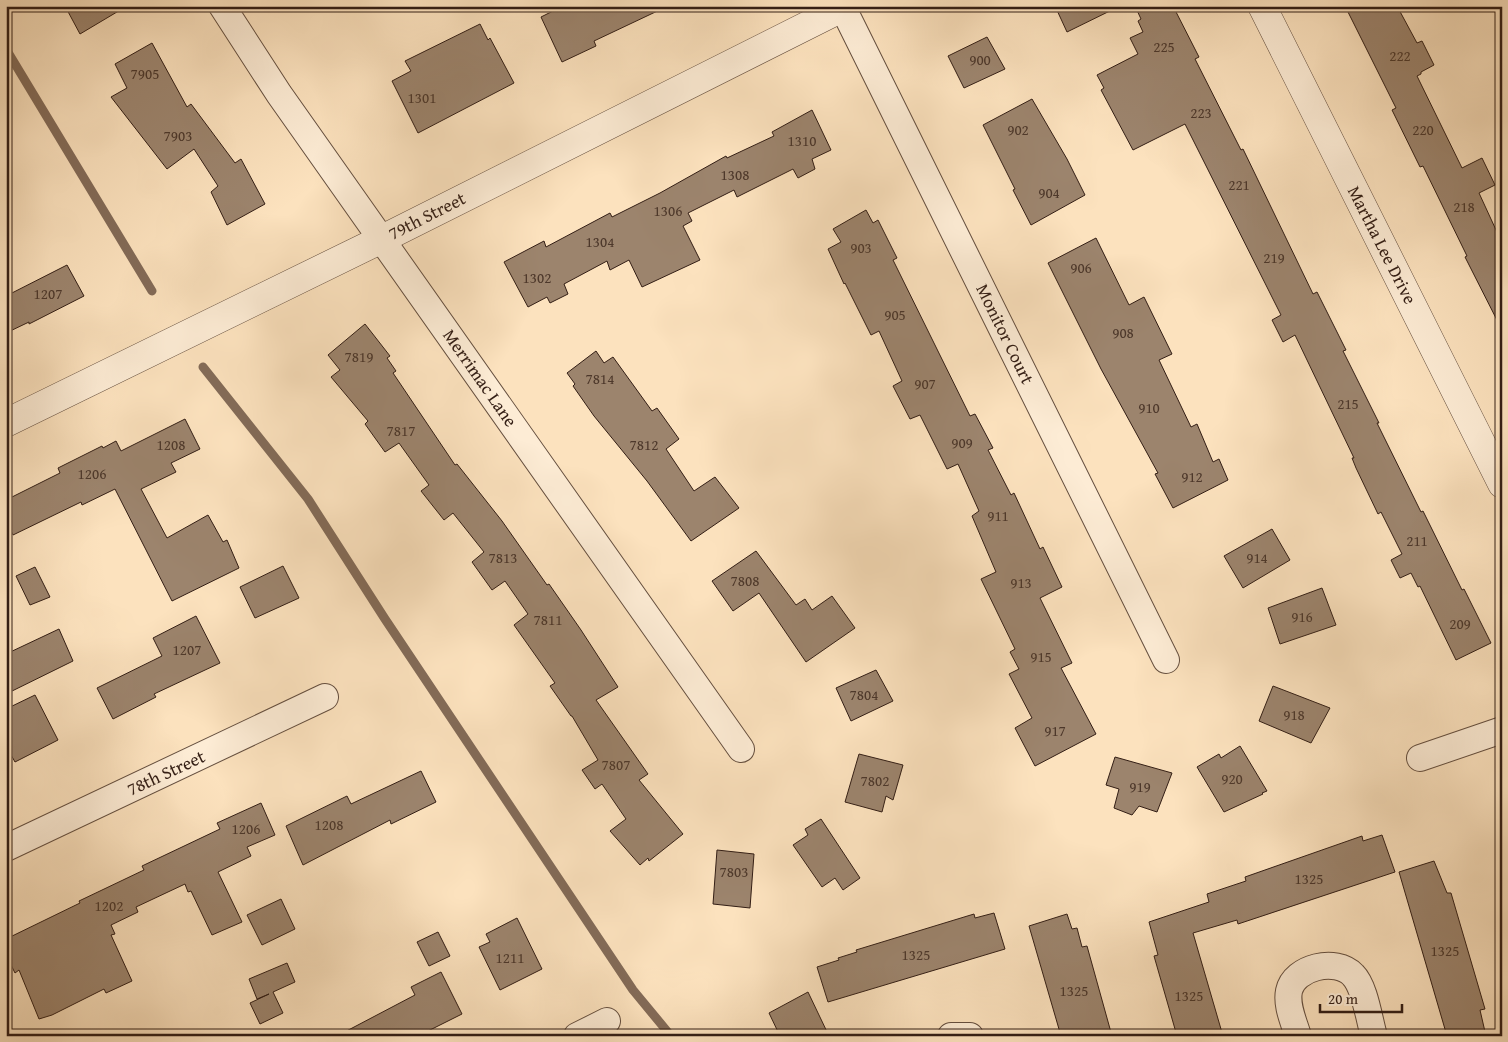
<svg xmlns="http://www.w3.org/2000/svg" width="1508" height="1042" font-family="'Gentium Book Plus',serif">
  <rect width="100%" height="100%" fill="#fce2be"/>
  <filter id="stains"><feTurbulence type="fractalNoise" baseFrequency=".004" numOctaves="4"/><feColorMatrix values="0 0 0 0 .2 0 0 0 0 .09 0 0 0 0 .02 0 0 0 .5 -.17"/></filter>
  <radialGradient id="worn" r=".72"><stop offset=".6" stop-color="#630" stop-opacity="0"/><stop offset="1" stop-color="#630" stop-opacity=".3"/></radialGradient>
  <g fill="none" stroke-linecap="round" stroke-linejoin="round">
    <path stroke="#836b58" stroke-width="9" d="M6 49 152 291
      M203 367 308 499 385 619 633 990 671 1036"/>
  </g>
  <path fill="#9c846d" stroke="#331e15" d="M65 6H127L80 34Z
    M563 6H668L594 41 596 46 562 62 541 17Z
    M1055 6H1120L1067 32Z
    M1135 6H1173L1199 57 1195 59 1241 150 1243 149 1313 294 1317 292 1346 350 1343 351 1379 423H1377L1421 512 1423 511 1462 590 1464 589 1491 643 1456 660 1420 586 1418 587 1411 573 1400 578 1391 560 1402 554 1381 512 1378 514 1356 468 1352 458H1354L1295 335 1283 342 1272 320 1281 315 1185 124 1133 150 1101 90 1104 88 1097 75 1138 54 1130 38 1143 32 1138 21 1141 19Z
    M1345 6H1397L1417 43 1422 41 1434 65 1421 72V74L1417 76 1462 168 1482 158 1495 185 1479 193 1502 243V330L1465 257 1467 256 1423 166 1420 167 1392 110 1396 108Z
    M480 24 488 40 490 38 514 83 418 133 392 81 411 71 405 61Z
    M987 37 1005 69 964 88 948 56Z
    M152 43 187 107 191 104 235 163 241 159 265 204 227 225 211 192 218 186 194 149 167 169 111 97 127 88 115 64Z
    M1032 99 1067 159 1085 195 1031 225 1013 190 1015 189 983 125Z
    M812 110 831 150 812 159 815 169 798 178 793 169 737 197 734 190 688 213 692 221 683 226 700 260 642 287 629 260 610 270 607 261 564 284 568 294 550 303 547 297 528 307 504 262 544 241 546 247 610 213 612 217 660 193 726 156 727 158 774 136 772 132Z
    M866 210 873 223 878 220 897 258 893 260 970 416 975 414 993 448 988 450 1011 495 1014 493 1040 549 1043 547 1062 587 1040 598 1072 663 1061 668 1096 734 1035 766 1015 728 1032 718 1009 674 1019 669 1010 652 1015 649 981 579 996 572 972 516 979 511 958 464 947 469 920 415 910 419 893 386 902 381 879 331 871 335 845 283 844 284 828 249 841 242 833 229Z
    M1096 238 1129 305 1144 297 1172 354 1159 360 1191 427 1197 424 1213 462 1219 459 1228 480 1173 508 1155 474 1158 473 1101 369 1048 263Z
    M67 265 84 296 29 324V322L6 333V296Z
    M365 324 390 356 387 358 396 371 393 373 455 465 457 464 502 521 547 585 549 584 581 630 618 687 596 700 648 774 639 780 683 834 649 861 648 858 640 865 610 831 626 819 602 784 595 789 582 770 598 760 572 716H571L550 686 555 683 514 625 528 614 505 581 492 590 472 562 484 552 453 513 444 520 421 491 429 485 399 443 385 452 365 424 368 421 331 377 340 370 328 355Z
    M596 351 604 363 613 357 652 411 657 408 679 439 666 449 694 491 715 477 739 508 691 541 647 481 594 416 573 386 575 384 567 373Z
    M185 419 200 449 171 463 176 472 141 489 167 538 208 515 223 542 227 540 239 568 172 601 115 489 82 505 81 502 13 535 6 520V500L60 473 58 468 102 446 103 448 116 441 121 451Z
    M1272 529 1290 560 1243 588 1224 556Z
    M756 551 796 605 805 599 812 610 832 596 855 628 806 662 759 593 733 611 712 581Z
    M283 566 299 598 255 618 240 587Z
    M35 567 50 597 30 605 16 576Z
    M1322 588 1336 625 1280 644 1268 608Z
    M196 616 220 663 154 694 156 697 113 719 97 688 162 656 153 638Z
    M59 629 73 661 6 694V654Z
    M876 670 893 701 851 721 836 688Z
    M1273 686 1330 708 1311 743 1259 721Z
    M35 695 58 740 15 762 6 746V709Z
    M1240 746 1267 791 1262 793 1263 794 1224 812 1197 767 1219 754 1221 758Z
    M859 754 903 765 893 800 886 796 882 812 845 802Z
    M1115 757 1172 773 1157 812 1139 806 1132 815 1114 808 1119 789 1106 785Z
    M421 771 436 802 391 824 390 820 303 865 286 826 347 796 351 804Z
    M261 803 275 835 247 847 251 856 218 872 242 922 212 935 191 891 188 892 185 884 136 907 138 912 111 925 115 934 111 935 132 981 106 993 104 989 52 1015 39 1019 19 970 15 973 6 955V939L80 903 79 901 144 870 142 866 220 829 217 823Z
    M821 819 860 878 843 890 835 878 822 887 793 845 808 835 805 829Z
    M1382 835 1395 872 1238 924 1237 920 1193 933 1223 1036H1177L1154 956 1158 955 1149 922 1209 902 1207 894 1246 881 1245 877 1362 836 1363 841Z
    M717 850 754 854 750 908 713 904Z
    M1434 861 1447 893H1451L1485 1009 1480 1010 1486 1036H1447L1399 872Z
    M281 899 295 929 262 945 247 915Z
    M994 913 1005 949 828 1002 817 967 839 960 838 958 857 952 856 950 974 914 975 918Z
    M1067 914 1072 929 1077 928 1082 947 1087 946 1112 1036H1061L1029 926Z
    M517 918 542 969 500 990 479 947 490 942 486 934Z
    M438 932 450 956 429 966 417 942Z
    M287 963 295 982 273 992 283 1013 260 1024 250 1003 269 994 257 999 249 979Z
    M441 972 462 1014 418 1036H337L415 995 411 987Z
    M808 992 829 1036H780L769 1013Z"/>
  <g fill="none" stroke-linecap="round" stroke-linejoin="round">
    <defs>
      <path id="minor" d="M222 6 279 94 741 749
        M843 8 1166 660
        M1420 758 1502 730
        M6 848 325 697
        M577 1036 607 1021
        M951 1036H970
        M1298 1036C1294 1022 1286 1006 1289 991 1294 967 1336 957 1353 975 1365 987 1369 1019 1374 1036"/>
      <path id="tertiary" d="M1262 6 1502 484
        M6 423 382 239 846 6"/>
    </defs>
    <use href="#minor" stroke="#654f3f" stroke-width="28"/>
    <use href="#tertiary" stroke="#654f3f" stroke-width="29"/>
    <use href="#minor" stroke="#fdecd5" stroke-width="26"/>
    <use href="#tertiary" stroke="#fdecd5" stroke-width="28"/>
  </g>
  <g text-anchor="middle" stroke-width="4" stroke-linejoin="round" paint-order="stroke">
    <g font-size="15" fill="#4d382b">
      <text x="1164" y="52">225</text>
      <text x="1400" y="61">222</text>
      <text x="980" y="65">900</text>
      <text x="145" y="79">7905</text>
      <text x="422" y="103">1301</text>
      <text x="1201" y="118">223</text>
      <text x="1018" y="135">902</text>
      <text x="1423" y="135">220</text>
      <text x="178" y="141">7903</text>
      <text x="802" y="146">1310</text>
      <text x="735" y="180">1308</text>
      <text x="1239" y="190">221</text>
      <text x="1049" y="198">904</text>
      <text x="1464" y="212">218</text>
      <text x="668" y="216">1306</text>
      <text x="600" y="247">1304</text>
      <text x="861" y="253">903</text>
      <text x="1274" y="263">219</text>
      <text x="1081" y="273">906</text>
      <text x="537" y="283">1302</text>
      <text x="48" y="299">1207</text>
      <text x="895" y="320">905</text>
      <text x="1123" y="338">908</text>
      <text x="359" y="362">7819</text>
      <text x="600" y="384">7814</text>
      <text x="925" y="389">907</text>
      <text x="1348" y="409">215</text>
      <text x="1149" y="413">910</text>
      <text x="401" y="436">7817</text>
      <text x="962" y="448">909</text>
      <text x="171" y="450">1208</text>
      <text x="644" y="450">7812</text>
      <text x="92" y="479">1206</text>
      <text x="1192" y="482">912</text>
      <text x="998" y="521">911</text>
      <text x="1417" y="546">211</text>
      <text x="503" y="563">7813</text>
      <text x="1257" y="563">914</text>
      <text x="745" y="586">7808</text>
      <text x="1021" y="588">913</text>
      <text x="1302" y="622">916</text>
      <text x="548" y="625">7811</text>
      <text x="1460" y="629">209</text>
      <text x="187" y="655">1207</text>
      <text x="1041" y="662">915</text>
      <text x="864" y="700">7804</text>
      <text x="1294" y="720">918</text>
      <text x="1055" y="736">917</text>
      <text x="616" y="770">7807</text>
      <text x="1232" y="784">920</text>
      <text x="875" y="786">7802</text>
      <text x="1140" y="792">919</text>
      <text x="329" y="830">1208</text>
      <text x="246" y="834">1206</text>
      <text x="734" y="877">7803</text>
      <text x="1309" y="884">1325</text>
      <text x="109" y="911">1202</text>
      <text x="1445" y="956">1325</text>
      <text x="916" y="960">1325</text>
      <text x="510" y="963">1211</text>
      <text x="1074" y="996">1325</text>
      <text x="1189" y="1001">1325</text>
    </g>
    <g font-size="18" fill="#331e15" stroke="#fdecd5">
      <text transform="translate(427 216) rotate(-27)" y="6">79th Street</text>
      <text transform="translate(1382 245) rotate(63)" y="6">Martha Lee Drive</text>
      <text transform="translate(1005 334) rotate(64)" y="6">Monitor Court</text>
      <text transform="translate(480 378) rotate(55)" y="6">Merrimac Lane</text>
      <text transform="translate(166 773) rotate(-25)" y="6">78th Street</text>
    </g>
  </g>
  <rect width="1508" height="1042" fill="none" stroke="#fce2be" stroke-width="25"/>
  <rect x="8" y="8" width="1493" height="1027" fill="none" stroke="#331e15" stroke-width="2.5"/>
  <rect x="12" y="12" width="1483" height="1017" fill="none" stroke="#331e15"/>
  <path d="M1320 1004v8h82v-8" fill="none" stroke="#331e15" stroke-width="2.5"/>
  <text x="1328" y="1004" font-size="15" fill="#331e15" stroke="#fdecd5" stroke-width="4" paint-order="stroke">20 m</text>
  <rect width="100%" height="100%" filter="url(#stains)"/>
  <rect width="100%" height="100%" fill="url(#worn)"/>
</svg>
